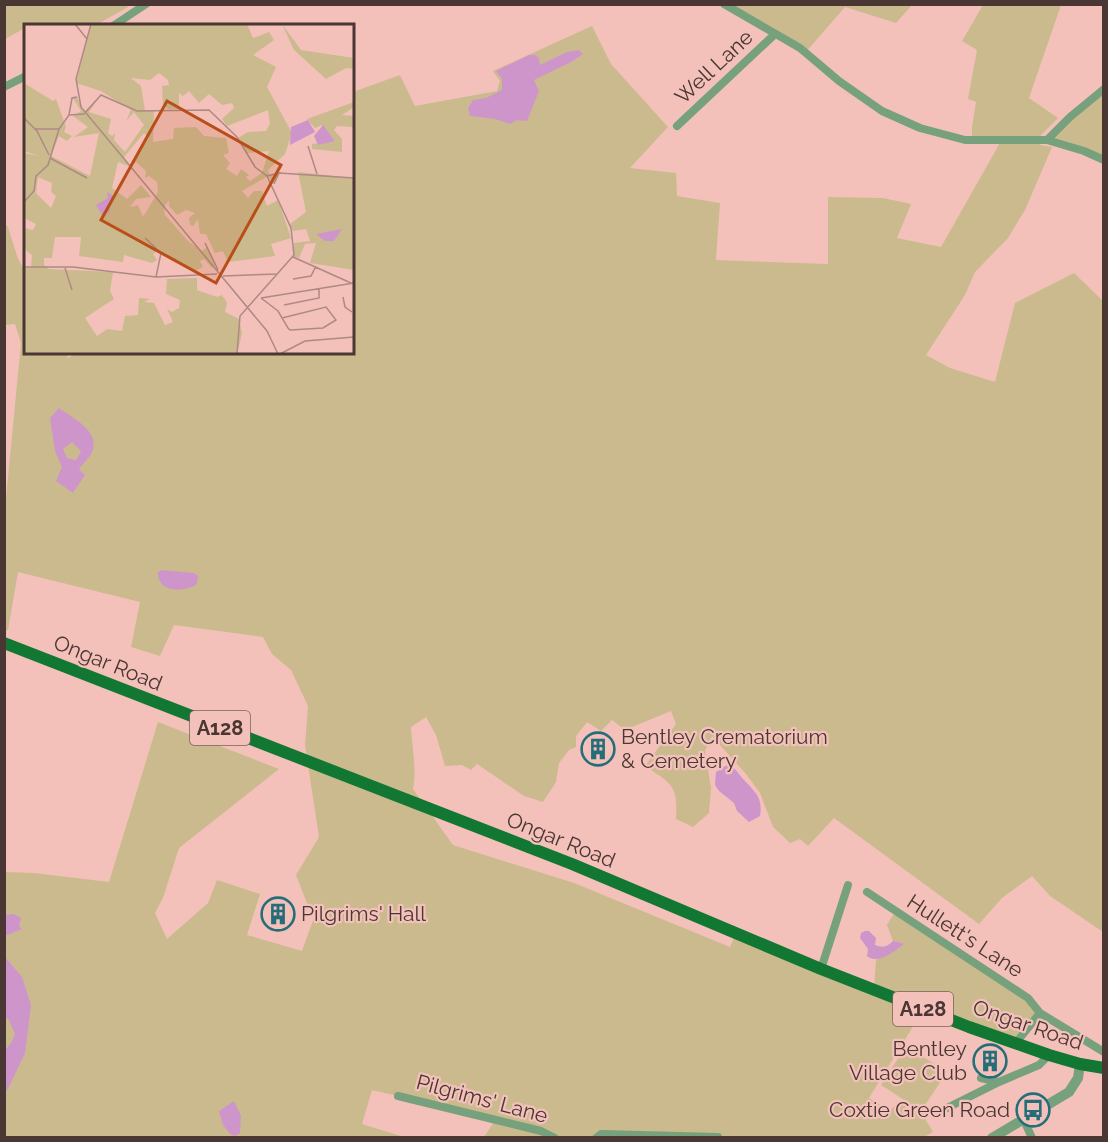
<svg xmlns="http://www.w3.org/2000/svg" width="1108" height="1142" font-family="Raleway,sans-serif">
  <rect width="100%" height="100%" fill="#f3c1ba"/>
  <path fill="#cbba8e" d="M127 5 128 7 96 25 26 26 25 28 5 39V5Z
    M724 5H912L896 23 845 7 805 53Z
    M983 5H1061L1029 98 1058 118 1040 136V145L1052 147 1025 210 1008 238 975 272 965 295 926 355 950 368 995 382 1015 303 1074 273 1103 301V932L1050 896 1032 876 1002 898 979 924 834 818 808 846 800 839 790 843 773 827 760 793 746 774 712 736 705 751 711 788 709 813 693 827 676 819C678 785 672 784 645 766L676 724 671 711 625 730 612 720 601 731 587 722 576 736V747L569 750 559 763 556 782 543 802 524 796 477 764 471 770 462 765 445 766 436 735 426 717 411 727C412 747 417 770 413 789L453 845 574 883 730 947 736 933 874 989 876 960 899 948 903 943 893 941 887 925 895 912 1028 998 1040 1013 1015 1044 922 1008 920 1015 869 1098 890 1111 898 1102 923 1115 933 1132 924 1137H484L496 1119 372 1090 362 1124 404 1137H5V872L34 873 109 882 158 722 279 769 179 848 163 898 155 913 167 939 208 903 217 880 260 894 247 935 302 951 317 909 308 906 296 875 319 837 305 745 308 706 291 670 272 654 263 637 174 625 160 656 131 647 140 602 18 572 8 630 5 631V508L21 343 15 324 5 325 4 222 8 227 18 259 25 271 26 352 66 353 68 358 78 352H352L353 92 400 75 415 106 497 91 500 81 493 71 592 26 611 64 668 127 630 168 676 173 677 196 720 203 716 260 828 264V197L883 198 911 204 897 238 941 247 1001 141 972 140V127L976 102 968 99 977 50 962 41Z
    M1103 89V160L1047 140Z
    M906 1046 947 1072 921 1111 881 1085Z"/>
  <path fill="#ce95cb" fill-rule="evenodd" d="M579 50 583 54 573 61 534 80 539 91 527 121 517 120 510 124 495 119 470 116 468 108 473 100 486 98 502 90V79L496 71 529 55H535L539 58 540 65 567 52Z
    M59 408C73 418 103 433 91 454 88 459 83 464 79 469L85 475 73 493 56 481 62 467 55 451 50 418ZM72 442 81 451 76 460 67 458 63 449Z
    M162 570 194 573 198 576 197 584C184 593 157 593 158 572Z
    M727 765C737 768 738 774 745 781 756 793 763 798 760 816L749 822 737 811 734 803 719 791 715 785 716 772Z
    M13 914 21 918 19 926 22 929 5 936V915Z
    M865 931H869L876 938 875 945C883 948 887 947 893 941L903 943V945C893 952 878 965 867 956L868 949 860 938 861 933Z
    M5 957 22 977 31 1005 25 1053 8 1089 5 1092V1050L11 1043 15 1034 9 1020 5 1017Z
    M234 1101 241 1116 240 1133 235 1136 230 1134 223 1125 219 1111Z"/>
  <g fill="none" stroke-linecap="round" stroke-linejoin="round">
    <path stroke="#76a17c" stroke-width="8" d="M724 4 800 48 839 81 882 111 920 128 965 140H1047
      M113 26 146 4
      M4 87 26 76
      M1104 89 1070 117 1047 140 1084 151 1104 160
      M677 126 775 34
      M867 892 1028 998 1040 1013 1104 1052
      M821 969 848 885
      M1015 1044 1040 1013
      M981 1078 999 1082
      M398 1096 541 1131 555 1138
      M941 1111 999 1082 1039 1065 1049 1055
      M1023 1118 1032 1138
      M596 1138 601 1134 718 1137"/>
    <path stroke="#76a17c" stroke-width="10" d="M992 1138 1069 1092 1078 1078 1080 1064"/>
    <path stroke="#127733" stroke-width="12" d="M4 643 572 864 821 969 969 1027 1049 1055 1080 1064 1104 1068"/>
  </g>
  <defs>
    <symbol id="building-ring" viewBox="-11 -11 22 22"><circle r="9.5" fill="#f3c1ba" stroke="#256e79" stroke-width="1.5"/><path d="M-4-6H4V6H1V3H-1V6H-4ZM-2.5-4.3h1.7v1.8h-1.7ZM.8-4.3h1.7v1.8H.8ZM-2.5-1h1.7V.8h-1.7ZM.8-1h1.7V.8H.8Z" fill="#256e79"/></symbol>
    <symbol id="bus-ring" viewBox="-11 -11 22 22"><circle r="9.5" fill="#f3c1ba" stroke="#256e79" stroke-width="1.5"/><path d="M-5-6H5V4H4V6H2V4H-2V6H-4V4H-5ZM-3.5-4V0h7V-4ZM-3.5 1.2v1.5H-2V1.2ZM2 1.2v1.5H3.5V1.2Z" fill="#256e79"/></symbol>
  </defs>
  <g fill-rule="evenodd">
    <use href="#building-ring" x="579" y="730" width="38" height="38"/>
    <use href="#building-ring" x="259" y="895" width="38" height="38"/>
    <use href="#building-ring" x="971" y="1042" width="38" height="38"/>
    <use href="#bus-ring" x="1014" y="1091" width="38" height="38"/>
  </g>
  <g text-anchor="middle" stroke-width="4.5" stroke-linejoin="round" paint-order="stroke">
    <g fill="#f3c1ba" stroke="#7d605c" stroke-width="1.5">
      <rect x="190" y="711" width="60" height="34" rx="4.5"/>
      <rect x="893" y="992" width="60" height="34" rx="4.5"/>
    </g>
    <g font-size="20" font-weight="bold" fill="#4a3633">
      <text x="220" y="735">A128</text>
      <text x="923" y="1016">A128</text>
    </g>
    <g font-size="21" fill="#4a3633" stroke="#f3c1ba">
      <text transform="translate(714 67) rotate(-43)" y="7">Well Lane</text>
      <text transform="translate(108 663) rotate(22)" y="7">Ongar Road</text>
      <text transform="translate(561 840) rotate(22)" y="7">Ongar Road</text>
      <text transform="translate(965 936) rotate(33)" y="7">Hullett's Lane</text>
      <text transform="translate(1028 1025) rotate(19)" y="7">Ongar Road</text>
      <text transform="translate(482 1099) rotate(15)" y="7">Pilgrims' Lane</text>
    </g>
    <g font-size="21" fill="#4a3633" stroke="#f3c1ba" text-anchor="start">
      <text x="621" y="744">Bentley Crematorium<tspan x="621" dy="24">&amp; Cemetery</tspan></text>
      <text x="301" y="921">Pilgrims' Hall</text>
      <text x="967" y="1056" text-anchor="end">Bentley<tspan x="967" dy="24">Village Club</tspan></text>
      <text x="1010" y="1117" text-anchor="end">Coxtie Green Road</text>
    </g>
  </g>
  <g transform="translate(24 24)">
    <rect width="330" height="330" fill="#f3c1ba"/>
    <path d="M67 0H223L229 14 245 8 250 16 229 31 252 43 243 63 268 109 261 130 244 146 245 150 255 149 250 160 244 152 218 167 224 174 230 167H238L243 182 254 176 267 214 247 220 251 232 204 238 199 227 191 229 182 210H176L174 195 169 202 166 201 165 194 171 189 162 186 153 191 145 182V176L140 183 141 191 164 217 178 227 183 223 192 240 188 244 180 235 176 237 179 243 169 248 134 227 129 230 133 236 128 239 100 231 99 238 55 232 57 213H31L28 234H20V241L25 245 89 248 86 267 90 275 61 294 73 312 83 305 98 307 101 292 114 291 115 274 126 275 120 278 130 279 141 301 149 298 143 285 148 288 155 284 156 276 142 270 143 255 173 254V266L193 273 198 271 203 279 201 288 215 295 218 309 213 330H0V243L7 244 8 231 0 225V204L9 206 12 200 0 194V129L15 132 0 127V59L29 77 32 75 42 103 40 108 48 112 43 117 35 112 27 132 66 152 75 109 50 113 64 103 49 92 57 87 49 74 53 73 60 88 76 72 65 88 87 95 84 109 88 112 91 109 90 116 101 128 120 101 110 88 102 97 107 86 77 67 52 59ZM135 49 144 56 145 61 138 62 139 81 144 85H155V69L159 72 165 67 175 79 185 70 198 81 208 79 210 84 198 95 203 102 244 86 246 100 242 107 224 108 214 114 223 129 245 127 238 149 226 157 222 153 225 151 217 145 213 152 202 145 206 139 199 131 205 129 202 114 180 112 172 103 150 104 149 115 129 118 130 86 121 87 117 62 107 54 126 56ZM120 109 125 114 106 141 100 133ZM94 138 107 143 112 138 122 147 121 154 125 152 133 158 134 168 119 193 114 181 106 183 112 175 127 173 117 161 103 175 88 164ZM14 153 28 159 27 168 32 172 27 184 12 169ZM258 0 277 26 330 34V45L322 44 302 55 270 26ZM330 78V83L318 91 330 92V103L313 102 310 106 318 115V128L288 125V120L311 117 298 101 291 104 283 95ZM274 148 330 154V246L286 239 292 219 281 220 275 234 270 233V219L286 217 282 205 269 207 266 200 282 188Z" fill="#cbba8e" fill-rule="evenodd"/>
    <path d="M284 96 291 108 266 121 267 103ZM299 101 311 117 294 121 290 112ZM83 168 92 173 88 175 85 188 78 191 72 181 84 174ZM318 205 310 217H301L292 210Z" fill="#ce95cb"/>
    <path fill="none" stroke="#af8984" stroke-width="1.5" d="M51 0 63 15M67 0 52 55 57 83 243 307 254 330M45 91 60 90 77 71 113 87 185 86 213 113 231 143 243 152M0 94 13 107 25 131M10 105H35M284 122 293 150M26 134 63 154M255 149 330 154M0 178 10 167 12 152 24 141 35 105 45 91 48 74 53 73M121 214 137 229 152 236M181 219 194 246M269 233 327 259M0 243H49L132 253 193 250M41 244 48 266M199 252 254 250M132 253 137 229M269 255 287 252 292 242M319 273 321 283 328 288M237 274 254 287 264 304 266 306 299 304 312 296 302 283 258 294M237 274 330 259M260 281 295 274V265M213 330 216 292 270 231 267 204 243 152 255 149 250 160M256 330 281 317 330 313"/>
    <path fill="#b94e18" fill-opacity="0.15" stroke="#b94e18" stroke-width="3" d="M143 77 257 141 192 259 77 196Z"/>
    <rect width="330" height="330" fill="none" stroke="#4a3633" stroke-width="3"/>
  </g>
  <rect width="1108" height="1142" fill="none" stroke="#4a3633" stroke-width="12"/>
</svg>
